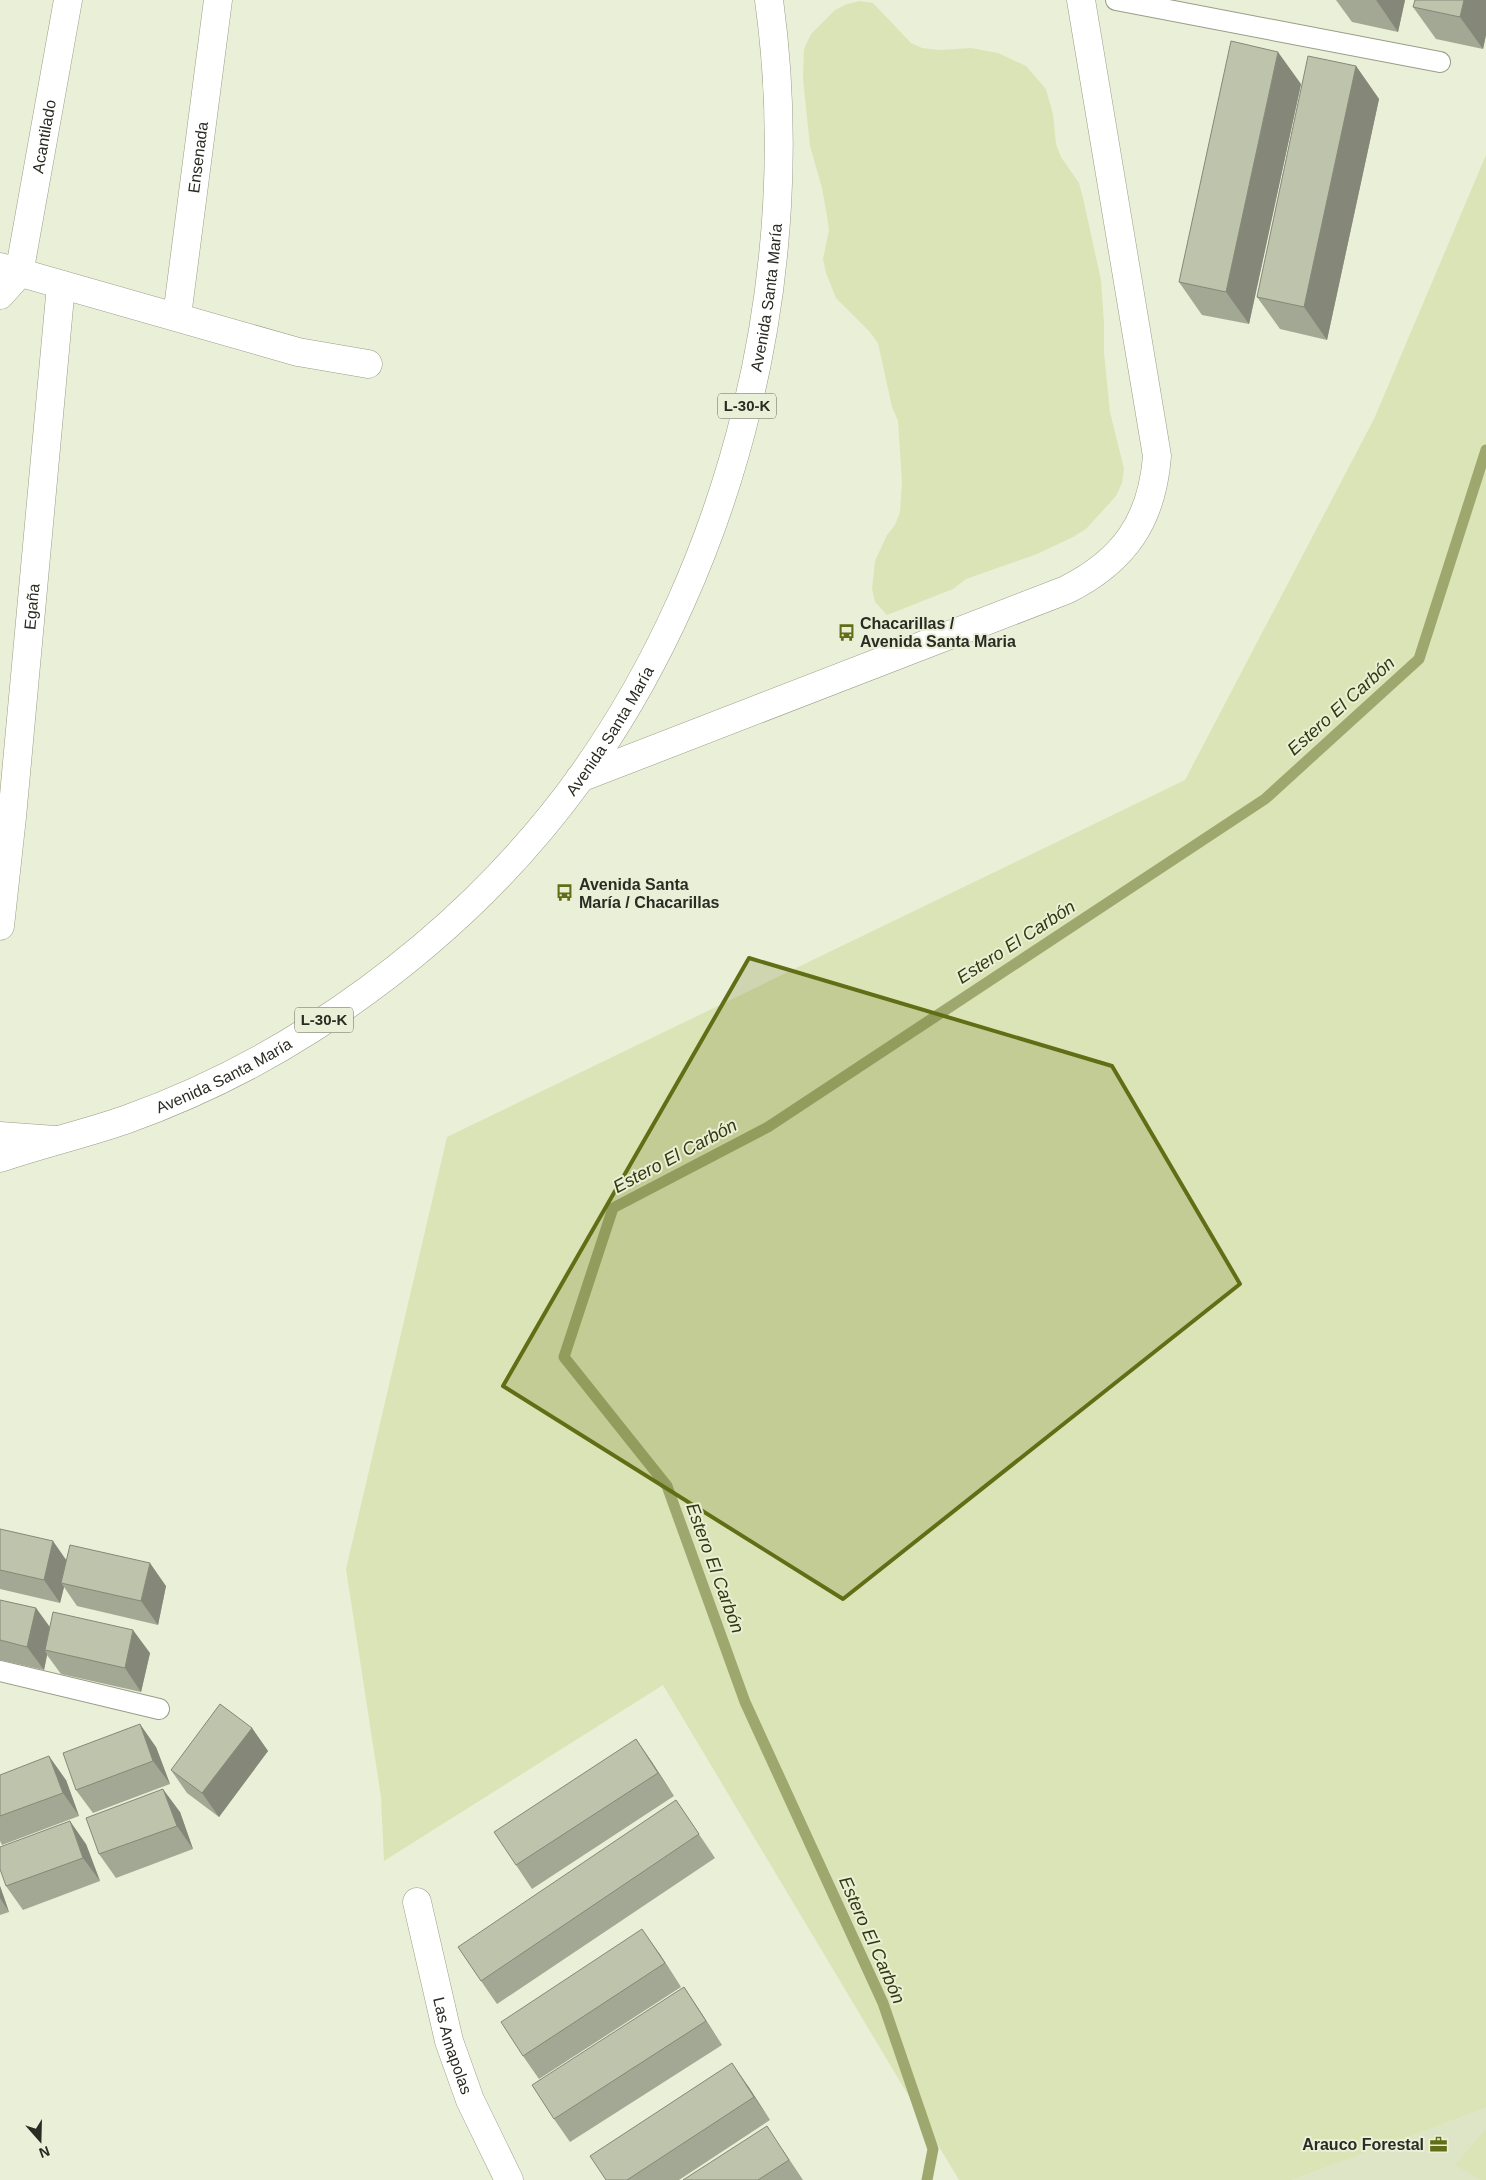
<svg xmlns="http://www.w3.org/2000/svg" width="1486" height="2180" font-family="Helvetica,sans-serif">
  <rect width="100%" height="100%" fill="#eaefd7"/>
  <path fill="#dee4c6" d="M1486 2108V2180H1292Z"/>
  <path fill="#dbe4b6" d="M860 1 873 3 911 43 922 48 939 50 971 48 998 53 1026 66 1046 89 1053 114 1056 144 1061 157 1079 183 1083 198 1101 280 1104 323V353L1110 412 1124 469 1122 483 1116 496 1086 529 1073 537 1037 554 966 579 953 589 887 615 875 602 872 589 875 561 887 535 895 525 900 512 902 482 898 421 892 407 878 343 869 331 836 298 826 273 823 259 829 230 827 216 822 188 810 146 803 79 804 49 811 34 835 10 847 4Z
    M1486 155V2108L1292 2180H959L663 1685 384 1861 381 1797 346 1569 447 1137 1185 780 1374 419Z
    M1486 2129V2180H1481L1455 2165Z"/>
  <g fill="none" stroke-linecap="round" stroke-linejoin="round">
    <path stroke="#9ea86e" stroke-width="11" d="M927 2180 933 2149 883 2003 745 1702 667 1486 564 1357 613 1208 768 1127 1265 799 1419 659 1486 450"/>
    <defs>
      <path id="service" d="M1116 0 1440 62
        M0 1671 159 1709"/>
      <g id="minor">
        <path d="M0 267 298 352 368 364"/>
        <path id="s1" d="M0 295 19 274 68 0"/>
        <path id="s2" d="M177 316 218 0"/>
        <path id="s3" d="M0 926 12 817 61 285"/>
        <path d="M0 1136 55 1140"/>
        <path id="s4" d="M417 1902 449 2041 470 2100 509 2180"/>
      </g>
      <path id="tertiary" d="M580 778 1066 590C1124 561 1152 521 1157 456L1081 0"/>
      <g id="primary">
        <path id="s5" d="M0 1158C41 1144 84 1134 125 1120 189 1097 253 1066 311 1029 414 963 507 879 579 780 737 560 806 267 769 0"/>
      </g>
    </defs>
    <use href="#service" stroke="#999d88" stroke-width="22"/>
    <use href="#minor" stroke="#999d88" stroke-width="29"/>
    <use href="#tertiary" stroke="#999d88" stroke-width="29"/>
    <use href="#primary" stroke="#999d88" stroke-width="29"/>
    <use href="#service" stroke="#fff" stroke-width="20"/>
    <use href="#minor" stroke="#fff" stroke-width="28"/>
    <use href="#tertiary" stroke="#fff" stroke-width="28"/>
    <use href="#primary" stroke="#fff" stroke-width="28"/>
  </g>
  <path fill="#a3a894" d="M1336 0H1405L1398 32 1352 22Z
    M1486 0V35L1483 49 1436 39 1413 7Z
    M1356 66 1379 99 1327 340 1280 329 1257 297Z
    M1301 84 1249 324 1202 315 1179 282Z
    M0 1529 66 1560 166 1586 158 1625 77 1606 64 1587 60 1603 0 1589Z
    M0 1600 36 1608 50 1627 150 1653 141 1692 61 1674 47 1655 44 1670 0 1660Z
    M252 1728 268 1751 219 1817 187 1793 171 1770Z
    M636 1739 674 1796 532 1889 516 1865Z
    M156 1747 170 1784 93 1813 76 1790Z
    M0 1775 66 1780 79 1816 2 1845 0 1841Z
    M676 1800 715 1858 497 2004 481 1981Z
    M180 1812 193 1849 116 1878 99 1854Z
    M86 1844 100 1881 23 1910 6 1886Z
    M0 1886 9 1912 0 1915Z
    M659 1953 681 1987 539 2079 523 2056Z
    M684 1987 700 2011 722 2045 570 2142 554 2119Z
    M748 2086 770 2120 679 2180H606Z
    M783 2150 803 2180H683Z"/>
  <path fill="#858878" d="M1376 0H1405L1398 32Z
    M1464 0H1486V35L1483 49 1460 17Z
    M1278 52 1301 84 1249 324 1226 292Z
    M1356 66 1379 99 1327 340 1304 307Z
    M53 1541 69 1564 61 1583 64 1587 60 1603 44 1580Z
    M150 1563 166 1586 158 1625 141 1601Z
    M36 1608 53 1632 45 1650 47 1655 44 1670 27 1647Z
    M133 1630 150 1653 141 1692 125 1668Z
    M140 1724 156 1747 170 1784 153 1761Z
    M252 1728 268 1751 219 1817 202 1793Z
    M636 1739 652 1762 674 1796 658 1773Z
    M49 1756 66 1780 79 1816 63 1793Z
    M163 1789 180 1812 193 1849 177 1826Z
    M70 1821 86 1844 100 1881 83 1858Z
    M0 1886 9 1912 0 1898Z
    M642 1929 659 1953 681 1987 665 1963Z
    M684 1987 700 2011 722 2045 706 2021Z
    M732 2063 748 2086 770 2120 754 2097Z"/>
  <path fill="#bec3ac" stroke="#858878" d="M1415 0H1464L1460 17 1413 7Z
    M1231 41 1278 52 1226 292 1179 282Z
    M1308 56 1356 66 1304 307 1257 297Z
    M0 1529 53 1541 44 1580 0 1570Z
    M70 1545 150 1563 141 1601 61 1583Z
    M0 1600 36 1608 27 1647 0 1640Z
    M53 1612 133 1630 125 1668 45 1650Z
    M220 1704 252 1728 202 1793 171 1770Z
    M140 1724 153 1761 76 1790 63 1753Z
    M636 1739 658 1773 516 1865 494 1832Z
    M49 1756 63 1793 0 1816V1775Z
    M163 1789 177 1826 99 1854 86 1818Z
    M676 1800 699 1834 481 1981 458 1947Z
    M70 1821 83 1858 6 1886 0 1869V1847Z
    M642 1929 665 1963 523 2056 501 2022Z
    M684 1987 706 2021 554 2119 532 2085Z
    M732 2063 754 2097 627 2180H606L590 2156Z
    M767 2126 789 2160 758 2180H683Z"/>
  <path fill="#626e16" fill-opacity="0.2" stroke="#626e16" stroke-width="4" stroke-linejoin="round" d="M749 958 1112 1066 1240 1284 843 1599 503 1386Z"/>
  <defs>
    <symbol id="bus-bare" viewBox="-9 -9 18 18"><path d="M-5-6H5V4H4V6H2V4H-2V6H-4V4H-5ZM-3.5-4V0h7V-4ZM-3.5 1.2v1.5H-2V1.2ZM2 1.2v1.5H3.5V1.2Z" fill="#626e16" stroke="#eaefd7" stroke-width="2.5" paint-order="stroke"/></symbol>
    <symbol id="office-bare" viewBox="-9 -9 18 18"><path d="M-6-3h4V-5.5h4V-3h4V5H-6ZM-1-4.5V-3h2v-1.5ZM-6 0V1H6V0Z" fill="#626e16" stroke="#eaefd7" stroke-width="2.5" paint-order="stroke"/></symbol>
  </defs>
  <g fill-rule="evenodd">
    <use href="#bus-bare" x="834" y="620" width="25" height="25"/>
    <use href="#bus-bare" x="552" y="880" width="25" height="25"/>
    <use href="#office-bare" x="1426" y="2132" width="25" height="25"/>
  </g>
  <g text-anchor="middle" stroke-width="4" stroke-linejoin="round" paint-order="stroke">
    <g fill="#eaefd7" stroke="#646659" stroke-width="1">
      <rect x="718" y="393.5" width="58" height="25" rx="4"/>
      <rect x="295" y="1007.5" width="58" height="25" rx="4"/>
    </g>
    <g font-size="15" font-weight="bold" fill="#2a2c23">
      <text x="747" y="411">L-30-K</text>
      <text x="324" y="1025">L-30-K</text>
    </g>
    <g font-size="16" fill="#2a2c23" stroke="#eaefd7">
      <text dy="6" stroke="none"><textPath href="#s1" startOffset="168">Acantilado</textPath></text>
      <text dy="6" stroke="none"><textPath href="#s2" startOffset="160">Ensenada</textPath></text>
      <text dy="6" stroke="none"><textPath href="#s5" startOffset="1229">Avenida Santa María</textPath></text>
      <text dy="6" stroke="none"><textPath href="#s3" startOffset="321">Egaña</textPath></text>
      <text dy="6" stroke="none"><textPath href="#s5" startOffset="764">Avenida Santa María</textPath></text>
      <text dy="6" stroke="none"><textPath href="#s5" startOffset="239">Avenida Santa María</textPath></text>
      <text dy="6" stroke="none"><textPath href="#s4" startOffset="148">Las Amapolas</textPath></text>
    </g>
    <g font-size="16" font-weight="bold" fill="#2a2c23" stroke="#eaefd7" text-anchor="start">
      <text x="860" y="629">Chacarillas /<tspan x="860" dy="18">Avenida Santa Maria</tspan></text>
      <text x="579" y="890">Avenida Santa<tspan x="579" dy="18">María / Chacarillas</tspan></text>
      <text x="1424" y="2150" text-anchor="end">Arauco Forestal</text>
    </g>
    <g font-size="18" font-style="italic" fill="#33390c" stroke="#eaefd7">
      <text transform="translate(1341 706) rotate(-42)" y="6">Estero El Carbón</text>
      <text transform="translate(1016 942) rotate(-33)" y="6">Estero El Carbón</text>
      <text transform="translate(675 1156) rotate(-28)" y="6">Estero El Carbón</text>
      <text transform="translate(715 1568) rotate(70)" y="6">Estero El Carbón</text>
      <text transform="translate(872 1940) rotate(66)" y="6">Estero El Carbón</text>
    </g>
  </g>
  <g transform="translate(40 2140) rotate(160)" stroke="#eaefd7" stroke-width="4" paint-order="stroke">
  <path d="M0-4L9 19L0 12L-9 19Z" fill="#2a2c23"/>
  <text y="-8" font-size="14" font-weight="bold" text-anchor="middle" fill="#2a2c23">N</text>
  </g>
</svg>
